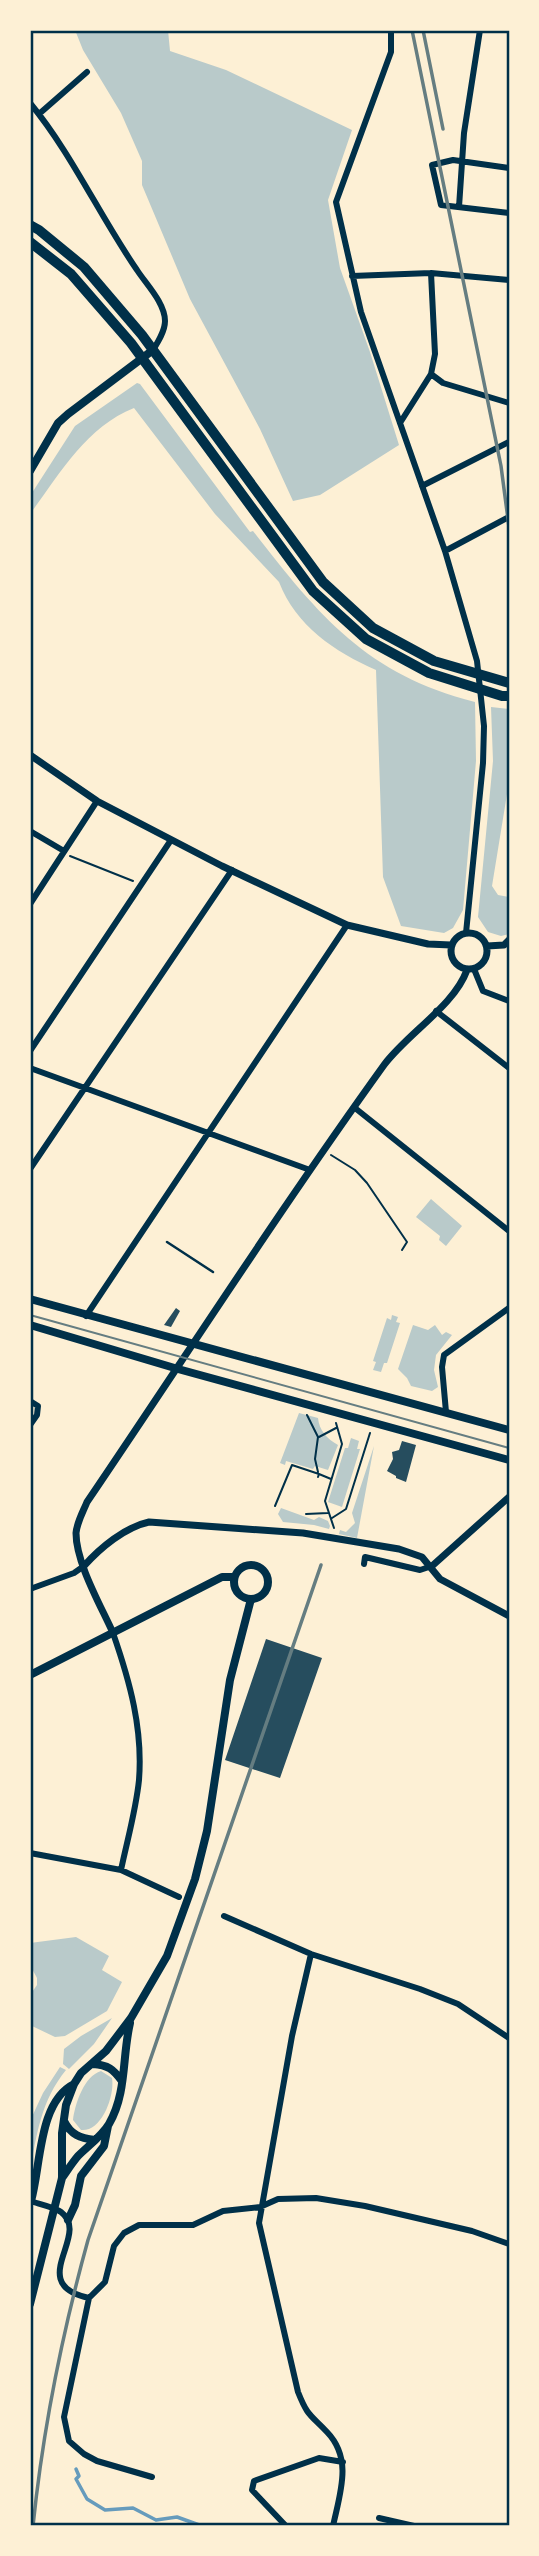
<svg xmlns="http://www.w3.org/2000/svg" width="539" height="2556" font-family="'Varela Round',sans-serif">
  <rect width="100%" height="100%" fill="#fdf0d5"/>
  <path fill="#b9caca" d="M75 30H168L170 51 226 70 352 130 328 200 340 268 370 352 399 445 320 495 293 501 260 429 190 299 142 185V161L121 113 83 50Z
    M137 383 140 384 250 532 253 531C318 615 367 675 475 702L476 761 463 910 453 928 444 933 401 926 383 877 376 670C335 652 296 626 279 582L215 514 134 408C86 427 59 475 30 514V496L75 426Z
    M491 707 509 709 507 794 492 886 498 895 509 897V934L501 936 488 932 478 917 493 761Z
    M431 1199 462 1226 446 1246 439 1240 440 1236 416 1217Z
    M392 1315 398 1317 396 1322 400 1323 387 1363H384L381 1372 373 1370 376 1362 373 1361 387 1318 391 1320Z
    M413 1325 428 1330 435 1325 442 1335 446 1332 452 1335 436 1355 434 1370 438 1387 432 1391 411 1386 407 1378 398 1369Z
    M299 1413 318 1418C319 1430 327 1439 338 1445L328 1470 315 1466 313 1469 286 1461 285 1465 280 1463Z
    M351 1438 359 1441 357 1449H360L342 1507 328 1502 345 1448H348Z
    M374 1446 357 1538 339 1534 340 1530 346 1532 355 1523 352 1513Z
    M281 1508 314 1520 319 1517 328 1521 330 1526 329 1529 314 1525 283 1522 278 1514Z
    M76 1937 109 1956 102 1970 122 1982 107 2011 65 2036 55 2037 32 2026 30 1995 37 1985V1978L30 1965V1943Z
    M112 2018 94 2044 69 2069 63 2064 64 2049 81 2036Z
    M60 2067 66 2070C41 2101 37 2133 30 2171V2121L43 2093Z
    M101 2071 112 2078C115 2095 102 2132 81 2130L73 2120C75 2104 84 2076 101 2071Z"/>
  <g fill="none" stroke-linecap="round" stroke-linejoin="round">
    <path stroke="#669bbc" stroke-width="3.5" d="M76 2469 79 2476 76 2479 87 2499 105 2510 133 2508 156 2520 177 2517 202 2526"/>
  </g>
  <path fill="#264d5e" d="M176 1308 180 1311 171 1327 164 1325Z
    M402 1441 416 1445 406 1482 396 1478V1476L387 1471 393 1459 392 1452 399 1450Z
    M266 1639 322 1658 280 1778 225 1760Z"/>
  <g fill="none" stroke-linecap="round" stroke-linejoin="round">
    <path stroke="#003049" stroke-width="2" d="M70 856 133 881
      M331 1155 355 1170 367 1183 407 1242 402 1250
      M307 1415 318 1437 315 1459 318 1472
      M319 1437 336 1428
      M318 1477 319 1474 331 1479
      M275 1506 292 1465 319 1474
      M306 1514 328 1513
      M332 1518 346 1509 370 1433
      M334 1528 325 1501 342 1444 336 1423"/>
    <path stroke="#003049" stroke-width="2.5" d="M167 1242 213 1272"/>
    <path stroke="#003049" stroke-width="6" d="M391 30V52L336 202 361 312 445 551 477 661 484 726 483 763 466 933
      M30 103C72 154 99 215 137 270 146 284 165 303 165 321 165 331 158 342 153 350
      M39 114 87 72
      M509 168 453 160 432 165 441 205 509 213
      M459 207 464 133 480 30
      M352 276 431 273 509 280
      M431 374 443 383 509 403
      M400 423 431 374 435 354 431 273
      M422 486 509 442
      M445 551 509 517
      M30 831 64 851
      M30 904 97 801
      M474 969 483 991 509 1001
      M436 1011 509 1068
      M30 1051 171 840
      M30 1068 310 1170
      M355 1108 509 1231
      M30 1169 232 870
      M86 1316 347 925
      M30 1401 38 1406 37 1415 30 1425
      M446 1412 442 1367 444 1355 509 1308
      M364 1564 365 1557 420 1570 432 1566
      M30 1589 74 1573 84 1566
      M113 1633C130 1682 143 1729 139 1780 136 1810 127 1841 121 1870
      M30 1853 121 1870 179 1897
      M224 1916 311 1954 420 1989 458 2004 509 2038
      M311 1954 292 2036 259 2223 298 2392C308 2417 310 2414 327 2432 353 2459 340 2493 333 2526
      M30 2201C39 2204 54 2207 61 2212 92 2235 24 2284 89 2298
      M152 2477 97 2461 84 2454 69 2441 64 2417 89 2298 105 2282 114 2246 124 2233 139 2225H193L223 2211 260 2207 278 2199 316 2198 365 2206 472 2231 509 2244
      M379 2518 414 2526
      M286 2526 252 2490 254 2481 319 2458 343 2462"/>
    <path stroke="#003049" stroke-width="7" d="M30 755 97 801 222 866 347 925 428 944 451 945
      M451 951a18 18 0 1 1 36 0a18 18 0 1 1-36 0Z
      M487 946 504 945 509 940
      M84 1566C100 1548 125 1527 149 1522L303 1533 399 1549 422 1557 440 1579 509 1616
      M432 1566 509 1497
      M113 1633C101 1606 76 1563 76 1533 77 1522 83 1512 87 1502 186 1356 281 1208 384 1065 408 1033 454 1006 467 970"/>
    <path stroke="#003049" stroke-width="8" d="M30 471 58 423 68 414 153 350
      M30 1299 509 1430
      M30 1325 178 1369 509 1460
      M234 1582a17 17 0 1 1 34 0a17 17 0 1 1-34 0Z
      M30 1675 222 1577H234
      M93 2064C108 2065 113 2069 122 2081
      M64 2121C71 2135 80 2138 95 2140
      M62 2178C67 2171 72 2163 78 2156 88 2146 102 2136 109 2124 127 2093 122 2057 130 2023
      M31 2201C41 2167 38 2102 74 2084
      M68 2220 75 2205 81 2176 104 2146 108 2126
      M30 2304 62 2178V2133L66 2105 74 2084 81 2073 106 2051 131 2018 167 1956 195 1879 207 1831 230 1680 251 1599"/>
    <path stroke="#003049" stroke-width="10" d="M30 225 39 230 84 267 142 335 323 582 373 628 434 661 509 683
      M30 242 71 274 131 343 313 591 366 639 429 673 502 696H509"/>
    <path stroke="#657d81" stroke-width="2" d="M30 1315 509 1448"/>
    <path stroke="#657d81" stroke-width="3.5" d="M412 30 501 466 509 527
      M423 30 443 129
      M509 890V888
      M33 2526C43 2429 62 2334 88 2240L321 1565"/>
  </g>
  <rect width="539" height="2556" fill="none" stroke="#fdf0d5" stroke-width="63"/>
  <rect x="32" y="32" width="476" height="2492" fill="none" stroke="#003049" stroke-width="2.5"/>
</svg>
